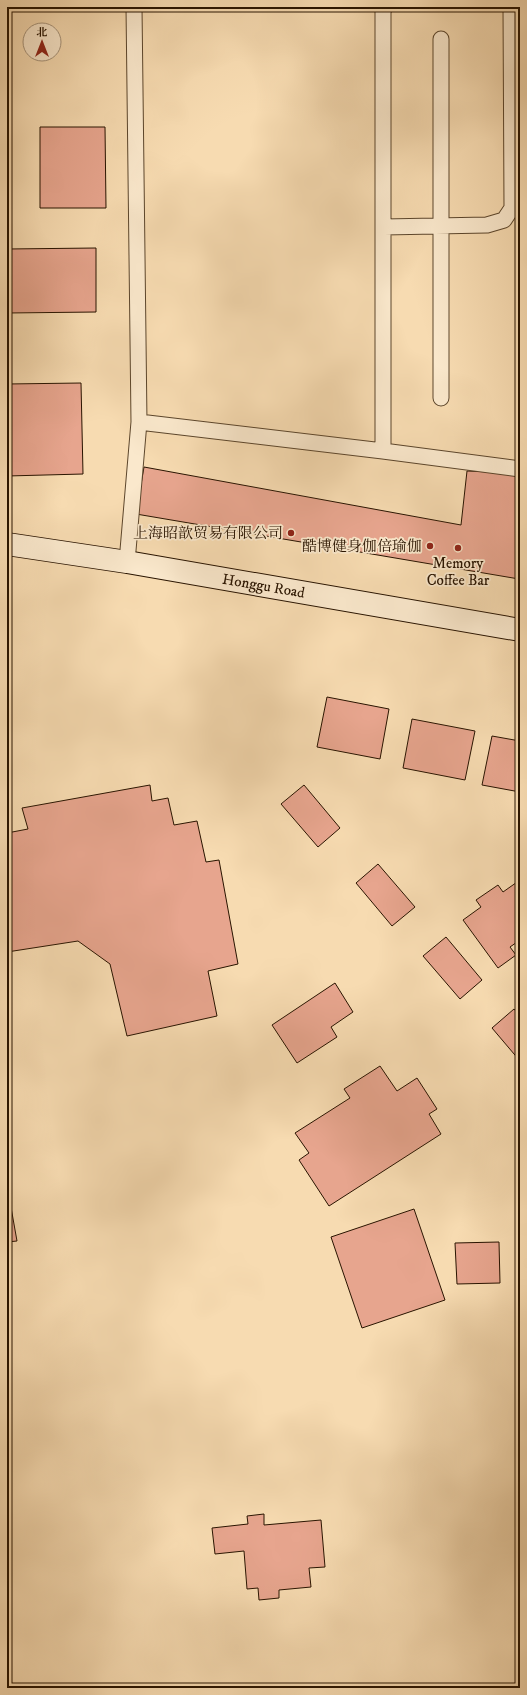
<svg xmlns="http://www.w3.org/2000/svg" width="527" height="1695" font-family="'IM FELL DW Pica','Noto Serif SC',serif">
  <rect width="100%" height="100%" fill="#f7dbb1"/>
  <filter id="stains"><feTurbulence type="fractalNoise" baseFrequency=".005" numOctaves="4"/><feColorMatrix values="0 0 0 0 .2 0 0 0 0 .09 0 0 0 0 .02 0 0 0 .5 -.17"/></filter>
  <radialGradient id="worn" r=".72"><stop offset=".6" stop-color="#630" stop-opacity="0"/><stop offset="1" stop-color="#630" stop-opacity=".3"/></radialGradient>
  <path fill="#e7a58e" stroke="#291400" d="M40 127H105L106 208H40Z
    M96 248V312L7 313V249Z
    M81 383 83 474 7 476V384Z
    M144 467 461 525 467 471 520 473 519 579 136 514Z
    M327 697 389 709 380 759 317 747Z
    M412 719 475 731 465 780 403 768Z
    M492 736 520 741V792L482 785Z
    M150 785 152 801 168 798 174 825 197 821 206 862 219 860 238 964 208 971 217 1016 127 1036 110 964 78 941 7 952V833L28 829 22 808Z
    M304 785 340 828 318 847 281 804Z
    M378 864 415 907 392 926 356 883Z
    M520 880V940L510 947 516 955 498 968 463 920 481 907 476 900 498 885 503 892Z
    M446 937 482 980 460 999 423 956Z
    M335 983 353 1012 331 1027 337 1037 297 1063 272 1025Z
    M514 1009 520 1016V1061L492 1028Z
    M380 1066 397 1091 417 1078 437 1109 429 1114 441 1134 329 1206 299 1160 309 1153 295 1133 350 1098 344 1089Z
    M7 1185 17 1241 7 1242Z
    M414 1209 445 1300 362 1328 331 1237Z
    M499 1242 500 1283 457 1284 455 1243Z
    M264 1514V1525L321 1520 325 1567 309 1568 311 1587 279 1590V1598L259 1600 258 1588 247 1589 244 1551 215 1554 212 1528 248 1524 247 1516Z"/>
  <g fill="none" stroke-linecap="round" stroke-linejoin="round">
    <defs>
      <path id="lane" d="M134 7 139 422 383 451V11L385 7
        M441 39V398
        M384 227 487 225 504 220 512 208 511 7
        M383 451 520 469
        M127 562 139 422"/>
      <g id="secondary">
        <path id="s1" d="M7 544 127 562 520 630"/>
      </g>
    </defs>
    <use href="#lane" stroke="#5c462c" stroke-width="17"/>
    <use href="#secondary" stroke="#291400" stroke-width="24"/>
    <use href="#lane" stroke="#fae8cc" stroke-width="15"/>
    <use href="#secondary" stroke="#fae8cc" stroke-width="22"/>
  </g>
  <g fill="#8f2418" stroke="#fae8cc" stroke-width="1.5">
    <circle cx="291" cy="533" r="4"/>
    <circle cx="430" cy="546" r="4"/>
    <circle cx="458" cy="548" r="4"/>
  </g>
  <g text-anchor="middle" stroke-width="3.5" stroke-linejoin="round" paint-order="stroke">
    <g font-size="15" fill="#291400" stroke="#fae8cc" text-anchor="end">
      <text x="283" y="538">上海昭歆贸易有限公司</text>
      <text x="422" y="551">酷博健身伽倍瑜伽</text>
      <text x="458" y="568" text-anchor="middle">Memory<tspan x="458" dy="17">Coffee Bar</tspan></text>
    </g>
    <g font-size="15" fill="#291400" stroke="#fae8cc">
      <text dy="5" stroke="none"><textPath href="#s1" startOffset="260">Honggu Road</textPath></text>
    </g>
  </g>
  <rect width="527" height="1695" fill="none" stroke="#f7dbb1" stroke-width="24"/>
  <rect x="8" y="8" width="511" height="1679" fill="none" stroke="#291400" stroke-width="2"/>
  <rect x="12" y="12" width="503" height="1671" fill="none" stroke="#291400"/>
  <g transform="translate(42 42)"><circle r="19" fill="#fae8cc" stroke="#a6937a"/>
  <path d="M0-3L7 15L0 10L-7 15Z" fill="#8f2418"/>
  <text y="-6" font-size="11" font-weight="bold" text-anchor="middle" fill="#291400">北</text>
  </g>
  <rect width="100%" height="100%" filter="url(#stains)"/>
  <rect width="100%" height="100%" fill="url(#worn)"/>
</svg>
